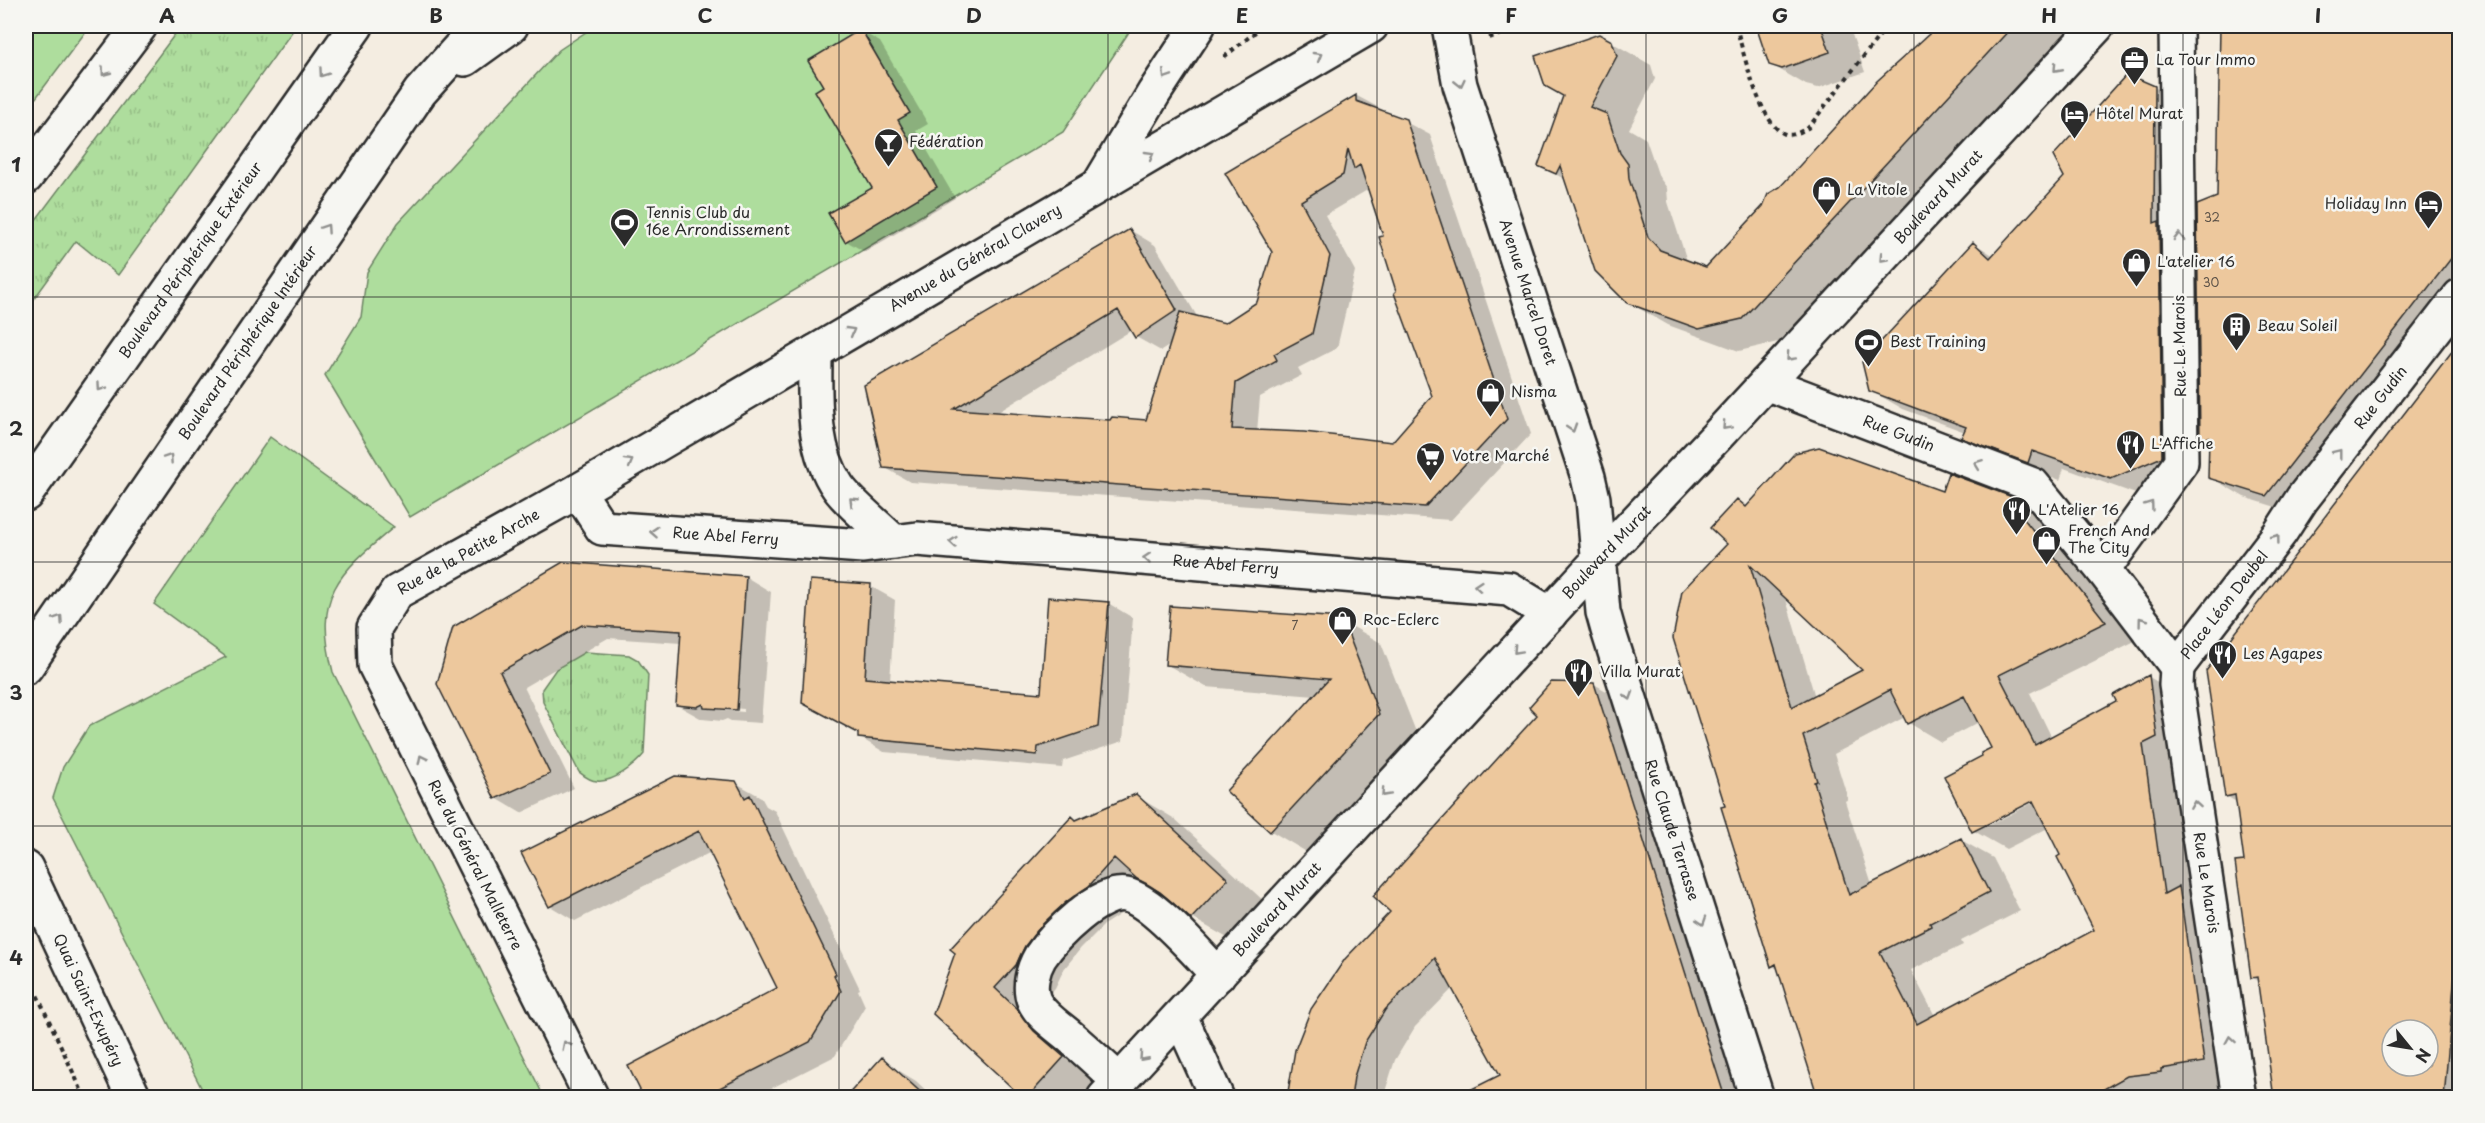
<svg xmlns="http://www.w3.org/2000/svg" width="2485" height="1123" font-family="'Playpen Sans',sans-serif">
  <defs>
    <pattern id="grass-tufts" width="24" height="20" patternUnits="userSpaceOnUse" patternTransform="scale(1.5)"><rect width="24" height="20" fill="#aedd9d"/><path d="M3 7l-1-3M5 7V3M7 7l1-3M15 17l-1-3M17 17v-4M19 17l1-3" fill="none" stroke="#96be87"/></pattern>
  </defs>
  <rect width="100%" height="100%" fill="#f4ede1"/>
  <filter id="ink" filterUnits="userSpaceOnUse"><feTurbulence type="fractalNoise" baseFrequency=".0167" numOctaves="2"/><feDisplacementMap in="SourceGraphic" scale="12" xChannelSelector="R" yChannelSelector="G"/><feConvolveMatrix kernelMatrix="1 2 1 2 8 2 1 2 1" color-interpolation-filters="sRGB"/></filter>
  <g filter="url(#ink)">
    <path fill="url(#grass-tufts)" stroke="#6c8464" stroke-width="1.5" d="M181 26H296L118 275 76 241 26 310V233Z
      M585 652 629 655 638 660 648 675 644 754C635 765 613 783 597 781 590 781 584 776 579 772L543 702 542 689 556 669Z"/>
    <path fill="#aedd9d" stroke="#6c8464" stroke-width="1.5" d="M26 26H90L26 111Z
      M595 26H1133L1063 132 410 517 325 375 361 317 367 272 398 223 559 50Z
      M270 437 394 527C338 574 313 594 333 672L544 1097H206L53 798 63 767 89 726 226 657 154 604Z"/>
    <path fill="#0003" fill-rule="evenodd" d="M1534 26H1562L1544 31Z
      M1756 26H1849L1865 72 1818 88 1806 85 1770 64Z
      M1940 26H2072L1782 341 1739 351 1668 325 1628 302 1566 180 1539 165 1611 42 1651 65 1655 79 1629 129 1646 139 1659 177 1667 188 1668 202 1687 261 1706 269 1878 82Z
      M2226 26H2460V310L2301 515 2244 497 2210 477V445L2201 440 2219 198 2221 33Z
      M861 31 880 42 928 124 916 131 955 198 865 252 846 241 874 188Z
      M2154 87 2186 106 2191 241 2194 474 2144 497 2064 468 2060 480 1995 455 1963 437 1965 432 1903 409 1870 390 1974 243 1994 256Z
      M1357 96 1430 135 1531 434 1451 520 910 482 884 467 1130 230 1155 245 1198 318 1225 324 1259 303 1273 252 1227 173ZM1369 189 1385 237 1398 291 1433 396 1393 443 1257 432 1260 397 1302 375 1298 368 1337 348 1355 271 1325 215ZM1132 330 1136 337 1161 351 1172 344 1147 422 1095 421 995 414Z
      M2460 345V1098H2275L2259 982 2252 977 2245 862 2238 803 2226 796ZM2392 1030H2428V1066H2392Z
      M1942 493 2014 499 2046 518 2044 524 2137 640 2030 693 2052 738 2118 702 2149 677 2180 695 2238 1098H1819L1780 970 1772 966 1727 807 1730 544 1738 500 1748 506ZM1785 596 1864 670 1815 697ZM1905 717 1909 723 1941 742 1979 722 1993 749 1984 756 1974 831 2006 849 2048 828 2096 931 1935 1016 1911 970 1963 945 1961 941 2020 911 1993 858 1961 840 1872 885 1845 801 1848 799 1834 754ZM2039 796 2040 799 1990 825V821Z
      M746 577 771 592 761 723 731 721 727 719 722 721 702 719 677 705 681 643 608 638 524 687 574 788 521 813 496 798 454 628ZM705 706 744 709V712L709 709Z
      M870 586 895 600 890 682 1042 695 1108 603 1133 618 1123 741 1063 761 1062 768 884 752 859 737Z
      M1341 620 1381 643 1418 737 1310 854 1271 831 1315 696 1206 687 1166 664Z
      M1594 684 1624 701 1749 1098H1459L1502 1075 1453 988 1415 1027 1395 1060 1383 1098H1289L1312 1010 1330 980Z
      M736 783 761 797 766 806 775 811 860 989 858 990 865 1006 835 1056 752 1098H646L779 989 711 852 575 921 550 906Z
      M1136 796 1175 819 1266 903 1231 940 1192 918 1163 892 1150 885 1128 909 1105 924 1081 948 1064 969 1055 988 1033 1012 1102 1080 1087 1098H1026L934 1013 1077 821Z
      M891 1066 916 1081 934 1098H847Z"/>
    <path fill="#edc89d" stroke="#2b2b2b" stroke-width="1.5" fill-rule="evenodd" d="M1756 26H1821L1830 52 1782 69 1769 65Z
      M1938 26H2013L1742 319 1699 329 1627 303 1595 271 1560 166 1556 174 1538 166 1563 96 1545 86 1535 56 1599 34 1612 41 1617 56 1590 107 1607 114 1620 153 1628 164 1629 179 1648 237 1660 250 1706 267 1763 206 1768 194 1780 187 1877 81Z
      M2220 26H2460V247L2266 496 2208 478 2209 437 2200 441 2197 205 2217 197Z
      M861 29 910 113 898 120 937 187 845 242 828 213 872 188 815 91 823 86 808 61Z
      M2127 74 2155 86 2154 223 2159 221 2162 457 2111 479 2032 451 2028 463 1961 438 1966 427 1869 391 1862 362 1973 242 1990 258 2064 177 2053 156Z
      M1356 95V101L1406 119 1507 419 1425 507 883 468 864 385 1130 229 1177 310 1135 338 1118 310 954 409 1095 419 1110 420 1112 417 1146 420 1180 312 1225 323 1257 302 1272 252 1225 173ZM1348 149 1354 169 1360 165 1383 236 1379 237 1396 291 1394 293 1432 396 1392 442 1304 432 1232 429 1236 383 1277 360 1274 354 1312 334 1330 256 1301 201 1343 175Z
      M2460 341V916L2444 1098H2274L2257 977 2251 978 2235 862 2244 861 2235 795 2225 797 2206 671ZM2392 1030H2428V1066H2392Z
      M1819 447 1942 491 1948 473 2015 498 2012 504 2106 622 1999 675 2035 745 2116 701 2113 695 2149 675 2157 737 2143 744 2152 808 2164 894 2179 886 2204 1062 2161 1069V1072L2127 1076 2088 1098H1818L1776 964 1771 967 1721 807 1725 806 1673 638 1682 591 1727 544 1710 528 1737 499 1746 507 1795 453ZM1750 565 1862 670 1792 707ZM1890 690 1907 724 1964 696 1991 748 1981 753 1982 756 1944 776 1972 832 2033 801 2060 855 2057 857 2094 930 1917 1024 1880 952 1931 926 1930 923 1989 892 1961 838 1849 895 1814 782 1817 781 1803 736Z
      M563 562 746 576 737 710 704 708 703 704 697 707 676 705 681 631 582 625 500 672 550 774 495 799 437 684 453 627Z
      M810 580 871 584 865 678 1041 693 1048 597 1109 602 1098 727 1038 747 1037 755 858 738V733L802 703Z
      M1170 606 1342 618 1379 714 1270 832 1226 791 1329 679 1165 665Z
      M1551 682 1594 683 1725 1098H1454L1500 1075 1435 958 1385 1010 1365 1042 1354 1077 1351 1098H1287L1295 1050 1311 1009 1345 959 1390 912 1373 896 1537 715 1529 707Z
      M675 776 736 781 745 798 750 795 836 974 834 976 841 991 810 1042 700 1098H644L628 1066 777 988 699 831 549 907 521 853Z
      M1136 794 1228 879 1191 919 1160 892 1137 879 1114 858 1089 886 1066 902 1042 925 1025 946 1016 965 995 988 1017 1009 1034 1031 1064 1057 1027 1098H1023L933 1014 955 953 950 949 1072 816 1076 820Z
      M882 1057 927 1098H845Z"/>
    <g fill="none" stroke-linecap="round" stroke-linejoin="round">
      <defs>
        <g id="minor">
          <path id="s1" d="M1449 26 1460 85 1588 477 1593 499 1603 612 1608 630 1757 1098"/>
          <path d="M1100 183 1154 93 1198 26"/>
          <path d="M815 352C815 397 811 448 838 487 849 503 879 527 894 542"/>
          <path id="s2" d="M1766 383 2033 485 2103 570 2177 667"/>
          <path id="s3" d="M578 491 602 528 863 546 917 539 1509 589 1550 614"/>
          <path d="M2103 570 2181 462 2176 26"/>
          <path id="s4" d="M2177 667 2280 533 2302 499 2460 296"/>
          <path id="s5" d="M2177 667 2176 685 2239 1098"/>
          <path d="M1180 1016 1217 1098"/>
          <path d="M1120 1082C1106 1069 1091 1055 1076 1042 1063 1029 1042 1018 1034 1001 1028 987 1033 969 1040 957 1054 936 1099 890 1126 895 1152 900 1199 955 1218 975"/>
          <path id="s6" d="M592 1098 375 665 374 628 397 592 578 491 1371 26"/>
        </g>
        <g id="major">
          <path d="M26 177 140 26"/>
          <path id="s7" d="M26 868 134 1098"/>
          <path id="s8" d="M1104 1098 1599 560 1716 437 2097 26"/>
        </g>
        <g id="highway">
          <path d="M465 59 511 26"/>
          <path id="s9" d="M26 494 356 26"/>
          <path id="s10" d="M26 667 420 92 479 26"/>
        </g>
      </defs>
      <use href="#minor" stroke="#2b2b2b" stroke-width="38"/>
      <use href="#major" stroke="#2b2b2b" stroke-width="38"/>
      <use href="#highway" stroke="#2b2b2b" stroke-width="38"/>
      <path stroke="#2b2b2b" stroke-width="4" stroke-dasharray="4.5 4.5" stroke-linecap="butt" d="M1736 26C1743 51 1760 125 1785 134 1793 137 1801 131 1808 128L1880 35
        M1877 26 1880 35 1889 26
        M1489 38 1526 26
        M1224 57 1263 26
        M26 971 85 1098"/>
      <use href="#minor" stroke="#f6f6f2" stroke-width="33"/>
      <use href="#major" stroke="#f6f6f2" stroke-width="33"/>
      <use href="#highway" stroke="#f6f6f2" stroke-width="33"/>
    </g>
    <defs><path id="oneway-chevron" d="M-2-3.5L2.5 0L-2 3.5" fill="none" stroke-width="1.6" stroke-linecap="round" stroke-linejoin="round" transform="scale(1.5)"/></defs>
    <g stroke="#90908e">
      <use href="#oneway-chevron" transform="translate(1318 56) rotate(-30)"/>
      <use href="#oneway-chevron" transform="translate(2057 68) rotate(132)"/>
      <use href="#oneway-chevron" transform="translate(105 72) rotate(127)"/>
      <use href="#oneway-chevron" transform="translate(323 73) rotate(125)"/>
      <use href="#oneway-chevron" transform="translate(1166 75) rotate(123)"/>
      <use href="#oneway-chevron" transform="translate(1460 83) rotate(77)"/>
      <use href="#oneway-chevron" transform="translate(1150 155) rotate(-30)"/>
      <use href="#oneway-chevron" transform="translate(326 228) rotate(-56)"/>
      <use href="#oneway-chevron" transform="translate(2179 237) rotate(-91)"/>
      <use href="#oneway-chevron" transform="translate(1883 258) rotate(133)"/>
      <use href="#oneway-chevron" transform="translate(851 331) rotate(-30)"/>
      <use href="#oneway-chevron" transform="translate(1790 357) rotate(133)"/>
      <use href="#oneway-chevron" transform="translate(101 387) rotate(125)"/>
      <use href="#oneway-chevron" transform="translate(1726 426) rotate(133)"/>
      <use href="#oneway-chevron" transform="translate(1572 428) rotate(72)"/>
      <use href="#oneway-chevron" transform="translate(2338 453) rotate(-52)"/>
      <use href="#oneway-chevron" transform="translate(169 458) rotate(-56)"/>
      <use href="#oneway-chevron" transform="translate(629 462) rotate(-30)"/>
      <use href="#oneway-chevron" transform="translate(1978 464) rotate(-159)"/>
      <use href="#oneway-chevron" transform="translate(853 501) rotate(-136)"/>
      <use href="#oneway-chevron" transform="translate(2150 505) rotate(-54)"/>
      <use href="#oneway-chevron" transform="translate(654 532) rotate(-176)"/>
      <use href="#oneway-chevron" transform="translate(2276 538) rotate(-53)"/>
      <use href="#oneway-chevron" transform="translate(953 542) rotate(-175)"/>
      <use href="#oneway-chevron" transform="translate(1147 558) rotate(-175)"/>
      <use href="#oneway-chevron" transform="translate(1478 586) rotate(-175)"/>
      <use href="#oneway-chevron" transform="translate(59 619) rotate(-56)"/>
      <use href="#oneway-chevron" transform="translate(2142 621) rotate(-127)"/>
      <use href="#oneway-chevron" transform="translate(1517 650) rotate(133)"/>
      <use href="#oneway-chevron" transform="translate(1629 696) rotate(72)"/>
      <use href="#oneway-chevron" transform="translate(422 759) rotate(-117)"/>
      <use href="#oneway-chevron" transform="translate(1385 793) rotate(133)"/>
      <use href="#oneway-chevron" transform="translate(2195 805) rotate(-99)"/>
      <use href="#oneway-chevron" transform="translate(1702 921) rotate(72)"/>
      <use href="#oneway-chevron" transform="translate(2230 1040) rotate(-99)"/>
      <use href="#oneway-chevron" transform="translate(566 1045) rotate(-117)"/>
      <use href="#oneway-chevron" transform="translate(1143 1057) rotate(132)"/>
    </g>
  </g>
  <path fill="none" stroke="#2b2b2b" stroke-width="1.5" stroke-opacity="0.55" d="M302 26V1098M571 26V1098M839 26V1098M1108 26V1098M1377 26V1098M1646 26V1098M1914 26V1098M2183 26V1098M26 297H2460M26 562H2460M26 826H2460"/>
  <defs>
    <symbol id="office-pin" viewBox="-11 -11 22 30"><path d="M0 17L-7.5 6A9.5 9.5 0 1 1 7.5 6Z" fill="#2b2b2b" stroke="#f6f6f2"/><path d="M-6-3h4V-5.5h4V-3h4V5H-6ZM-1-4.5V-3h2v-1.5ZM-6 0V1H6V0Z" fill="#fff"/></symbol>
    <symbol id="hotel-pin" viewBox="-11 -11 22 30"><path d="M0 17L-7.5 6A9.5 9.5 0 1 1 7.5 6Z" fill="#2b2b2b" stroke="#f6f6f2"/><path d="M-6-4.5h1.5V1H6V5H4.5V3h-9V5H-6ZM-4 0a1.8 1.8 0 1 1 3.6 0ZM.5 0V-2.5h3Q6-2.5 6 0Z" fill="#fff"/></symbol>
    <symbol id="bar-pin" viewBox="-11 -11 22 30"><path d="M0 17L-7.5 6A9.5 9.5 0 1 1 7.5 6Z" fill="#2b2b2b" stroke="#f6f6f2"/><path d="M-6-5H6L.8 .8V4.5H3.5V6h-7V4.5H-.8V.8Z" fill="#fff"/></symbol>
    <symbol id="shop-pin" viewBox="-11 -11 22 30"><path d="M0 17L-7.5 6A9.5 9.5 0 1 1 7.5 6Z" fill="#2b2b2b" stroke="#f6f6f2"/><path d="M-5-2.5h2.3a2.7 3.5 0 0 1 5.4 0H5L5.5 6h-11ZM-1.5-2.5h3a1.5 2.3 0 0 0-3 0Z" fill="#fff"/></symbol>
    <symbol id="stadium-pin" viewBox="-11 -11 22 30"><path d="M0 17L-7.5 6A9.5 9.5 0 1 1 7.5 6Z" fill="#2b2b2b" stroke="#f6f6f2"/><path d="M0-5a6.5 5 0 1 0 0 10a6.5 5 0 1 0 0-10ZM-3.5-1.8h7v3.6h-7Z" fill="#fff"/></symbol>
    <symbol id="building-pin" viewBox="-11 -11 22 30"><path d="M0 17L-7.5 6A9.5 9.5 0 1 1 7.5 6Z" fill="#2b2b2b" stroke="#f6f6f2"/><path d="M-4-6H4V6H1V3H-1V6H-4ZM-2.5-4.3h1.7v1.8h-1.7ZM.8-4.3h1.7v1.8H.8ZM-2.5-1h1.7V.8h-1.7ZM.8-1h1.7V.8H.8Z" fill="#fff"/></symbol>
    <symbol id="restaurant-pin" viewBox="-11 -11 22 30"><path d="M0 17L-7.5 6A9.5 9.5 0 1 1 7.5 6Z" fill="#2b2b2b" stroke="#f6f6f2"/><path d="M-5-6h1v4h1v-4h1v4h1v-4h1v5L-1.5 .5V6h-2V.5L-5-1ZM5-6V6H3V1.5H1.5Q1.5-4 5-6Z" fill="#fff"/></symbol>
    <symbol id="supermarket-pin" viewBox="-11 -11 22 30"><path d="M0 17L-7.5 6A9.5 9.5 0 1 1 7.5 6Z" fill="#2b2b2b" stroke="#f6f6f2"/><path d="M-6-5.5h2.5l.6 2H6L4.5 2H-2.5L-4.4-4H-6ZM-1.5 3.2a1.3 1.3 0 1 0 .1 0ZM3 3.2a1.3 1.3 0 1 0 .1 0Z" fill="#fff"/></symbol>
  </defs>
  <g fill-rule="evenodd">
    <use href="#office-pin" x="2118" y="44" width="33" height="45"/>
    <use href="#hotel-pin" x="2058" y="98" width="33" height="45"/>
    <use href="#bar-pin" x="872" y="126" width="33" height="45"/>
    <use href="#shop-pin" x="1810" y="174" width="33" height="45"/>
    <use href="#hotel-pin" x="2412" y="188" width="33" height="45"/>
    <use href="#stadium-pin" x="608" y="206" width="33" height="45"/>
    <use href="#shop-pin" x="2120" y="246" width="33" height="45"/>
    <use href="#building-pin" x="2220" y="310" width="33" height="45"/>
    <use href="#stadium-pin" x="1852" y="326" width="33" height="45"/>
    <use href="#shop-pin" x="1474" y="376" width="33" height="45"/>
    <use href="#restaurant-pin" x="2114" y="428" width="33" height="45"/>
    <use href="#supermarket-pin" x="1414" y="440" width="33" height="45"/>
    <use href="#restaurant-pin" x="2000" y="494" width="33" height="45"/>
    <use href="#shop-pin" x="2030" y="524" width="33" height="45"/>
    <use href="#shop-pin" x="1326" y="604" width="33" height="45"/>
    <use href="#restaurant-pin" x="2206" y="638" width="33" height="45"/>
    <use href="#restaurant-pin" x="1562" y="656" width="33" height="45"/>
  </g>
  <g text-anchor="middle" stroke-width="5" stroke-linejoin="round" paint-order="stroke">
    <g font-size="12" fill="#5c5248">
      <text x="2212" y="222">32</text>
      <text x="2211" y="287">30</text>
      <text x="1295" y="630">7</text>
    </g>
    <g font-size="15" fill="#2b2b2b" stroke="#f6f6f2" text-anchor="start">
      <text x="2156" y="65">La Tour Immo</text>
      <text x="2096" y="119">Hôtel Murat</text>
      <text x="909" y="147">Fédération</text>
      <text x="1847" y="195">La Vitole</text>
      <text x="2407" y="209" text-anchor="end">Holiday Inn</text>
      <text x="646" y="218">Tennis Club du<tspan x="646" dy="17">16e Arrondissement</tspan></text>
      <text x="2157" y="267">L'atelier 16</text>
      <text x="2257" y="331">Beau Soleil</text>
      <text x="1890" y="347">Best Training</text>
      <text x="1511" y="397">Nisma</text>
      <text x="2151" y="449">L'Affiche</text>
      <text x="1452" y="461">Votre Marché</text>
      <text x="2038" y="515">L'Atelier 16</text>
      <text x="2068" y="536">French And<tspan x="2068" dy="17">The City</tspan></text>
      <text x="1363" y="625">Roc-Eclerc</text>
      <text x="2243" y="659">Les Agapes</text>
      <text x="1600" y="677">Villa Murat</text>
    </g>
    <g font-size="15" fill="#2b2b2b" stroke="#f6f6f2">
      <text dy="5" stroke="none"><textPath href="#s8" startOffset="1228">Boulevard Murat</textPath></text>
      <text dy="5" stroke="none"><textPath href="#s6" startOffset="1232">Avenue du Général Clavery</textPath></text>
      <text dy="5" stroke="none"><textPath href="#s9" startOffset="286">Boulevard Périphérique Extérieur</textPath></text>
      <text dy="5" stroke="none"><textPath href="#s1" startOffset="278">Avenue Marcel Doret</textPath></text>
      <text dy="5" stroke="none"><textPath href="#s10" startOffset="393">Boulevard Périphérique Intérieur</textPath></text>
      <text transform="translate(2180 346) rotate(-91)" y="5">Rue Le Marois</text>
      <text dy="5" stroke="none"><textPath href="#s4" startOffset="338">Rue Gudin</textPath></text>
      <text dy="5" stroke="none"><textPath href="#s2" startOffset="142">Rue Gudin</textPath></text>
      <text dy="5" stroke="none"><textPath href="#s3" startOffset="168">Rue Abel Ferry</textPath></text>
      <text dy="5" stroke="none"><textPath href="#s8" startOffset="742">Boulevard Murat</textPath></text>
      <text dy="5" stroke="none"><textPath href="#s6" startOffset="646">Rue de la Petite Arche</textPath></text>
      <text dy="5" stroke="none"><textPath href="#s3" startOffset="670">Rue Abel Ferry</textPath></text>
      <text dy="5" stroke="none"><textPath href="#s4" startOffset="78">Place Léon Deubel</textPath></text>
      <text dy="5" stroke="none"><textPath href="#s1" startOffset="837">Rue Claude Terrasse</textPath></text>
      <text transform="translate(475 865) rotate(63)" y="5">Rue du Général Malleterre</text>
      <text dy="5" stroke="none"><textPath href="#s5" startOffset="218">Rue Le Marois</textPath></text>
      <text dy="5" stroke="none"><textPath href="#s8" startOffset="256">Boulevard Murat</textPath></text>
      <text dy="5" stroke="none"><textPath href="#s7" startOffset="146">Quai Saint-Exupéry</textPath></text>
    </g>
  </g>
  <rect width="2485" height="1123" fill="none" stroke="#f6f6f2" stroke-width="66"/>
  <g transform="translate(2410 1048) rotate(120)"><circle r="28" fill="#f6f6f2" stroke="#a5a5a2" stroke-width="1.5"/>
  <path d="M0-4.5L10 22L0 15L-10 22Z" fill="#2b2b2b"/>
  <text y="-9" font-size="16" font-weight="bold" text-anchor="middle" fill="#2b2b2b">N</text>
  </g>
  <rect x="33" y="33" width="2419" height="1057" fill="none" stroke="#2b2b2b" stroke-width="2"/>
  <g font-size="20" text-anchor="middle" font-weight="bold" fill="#2b2b2b">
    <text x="167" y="23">A</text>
    <text x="436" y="23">B</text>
    <text x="705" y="23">C</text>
    <text x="974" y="23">D</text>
    <text x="1242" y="23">E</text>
    <text x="1511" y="23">F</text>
    <text x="1780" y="23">G</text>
    <text x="2049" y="23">H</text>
    <text x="2318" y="23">I</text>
    <text x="16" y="172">1</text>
    <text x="16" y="436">2</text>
    <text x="16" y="700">3</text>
    <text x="16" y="965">4</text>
  </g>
</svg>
